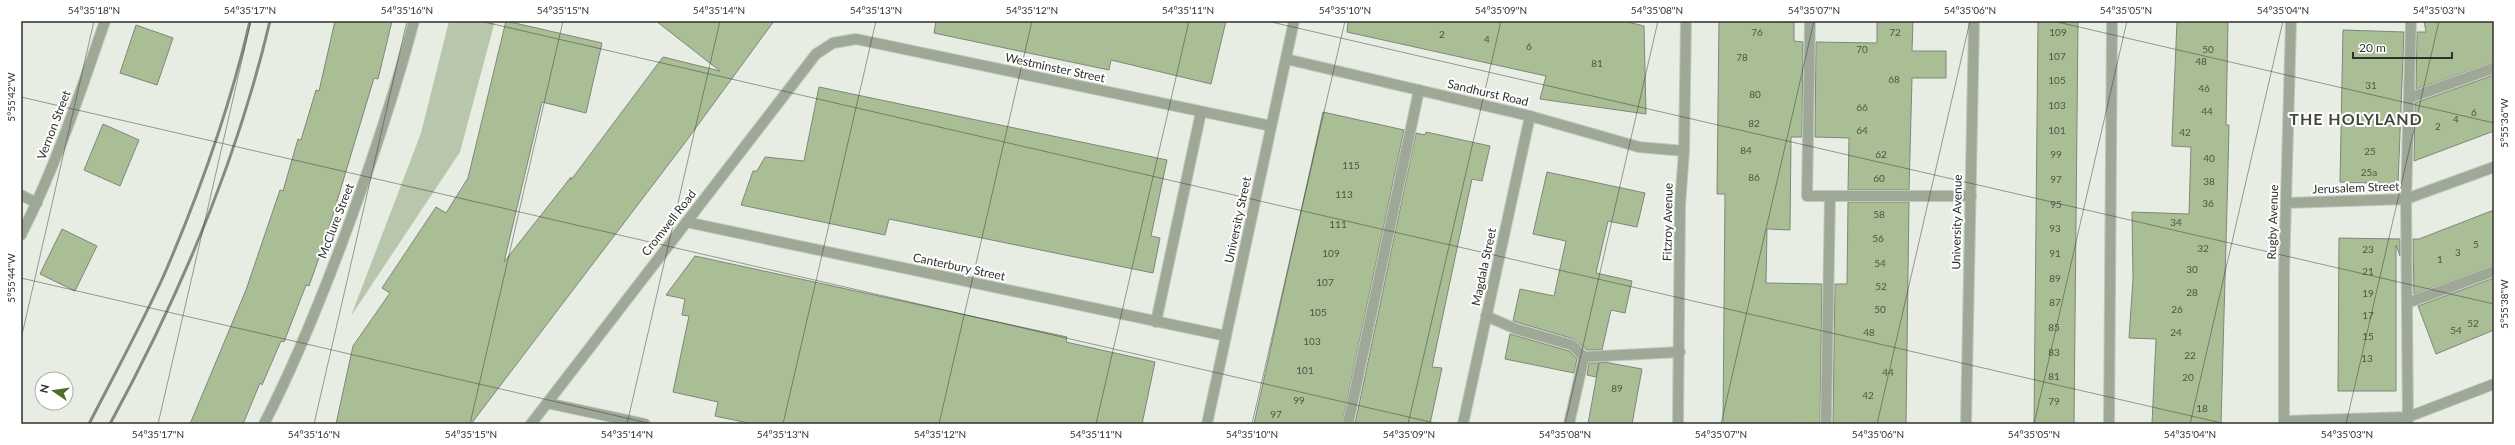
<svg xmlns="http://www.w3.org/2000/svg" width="2515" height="445" font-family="Lato,sans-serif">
  <rect width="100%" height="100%" fill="#e7ede2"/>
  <path fill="#b8c6ab" d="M449 21H495L460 152 351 316 421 133Z"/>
  <path fill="#a9be94" stroke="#81867c" d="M335 21H392L378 79 374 78 325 241 309 286 306 285 284 342 281 341 262 385 260 383 243 424H190L246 290 280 190 283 191 298 139 301 140 316 90 319 91Z
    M506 21 602 43 586 113 542 102 504 262 571 177V180L663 57 720 71 656 21H774L684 144 471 424H336L353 346 390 293 382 288 436 207 446 213 468 178Z
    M936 21H1226L1211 84 1111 60 1109 70 934 33Z
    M1348 21H1624L1644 26 1646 114 1540 99 1546 76 1347 32Z
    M1719 21 1794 22V41L1803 42 1802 137H1791L1790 230 1767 229 1766 283 1822 284 1820 423 1723 424 1725 194H1717Z
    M1877 21H1913L1912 51H1946V78H1912L1909 190H1848L1849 138 1815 137 1816 42 1877 43Z
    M2038 21H2078L2074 424H2034Z
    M2177 21H2228L2226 125H2229L2228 170 2221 424H2152L2156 339 2129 338 2133 279 2132 212 2189 214 2191 147 2172 146V140Z
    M2424 21H2494V62L2416 89 2417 32H2426Z
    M136 25 173 38 157 85 120 73Z
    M2343 30 2404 32 2398 184 2340 182Z
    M2494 75V131L2414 161 2415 103Z
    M819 87 1167 160 1151 236 1160 238 1153 273 889 219 885 235 741 205 753 171H757L765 157 804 161Z
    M1323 112 1404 130 1342 424H1254Z
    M103 124 139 140 120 186 84 170Z
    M1426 132 1490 146 1482 181 1472 179 1459 239 1432 367 1442 368 1430 424H1355L1416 133 1425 135Z
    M1547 172 1645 193 1637 227 1608 221 1596 273 1632 281 1625 313 1611 310 1602 350H1587L1574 339 1513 321 1520 289 1554 296 1566 241 1533 234Z
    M1848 202H1909L1906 424 1833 423 1835 284H1847Z
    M2494 210V265L2414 294 2413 239H2419Z
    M62 229 97 246 75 291 40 274Z
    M2339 238 2400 239V256L2396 245V391H2338Z
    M695 256 1067 337 1066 342 1155 362 1142 424H753L715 416 718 402 673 392 689 316 682 315 685 299 666 295Z
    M2494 278V330L2436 354 2418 306Z
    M1510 334 1569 351 1577 359 1574 373 1505 359Z
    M1604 362 1642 369 1632 424H1588L1599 363Z
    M1589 363H1599L1596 377 1587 375Z"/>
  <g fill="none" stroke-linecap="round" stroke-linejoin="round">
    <defs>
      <path id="service" d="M1810 21 1807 196H1971
        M2409 98 2494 68
        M2407 303 2494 271
        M1486 316 1516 329 1572 345 1584 357 1680 352
        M1156 322 1201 112
        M1348 424 1419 90
        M1569 424 1584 357
        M1826 424 1830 196
        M2109 424 2112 21
        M2408 424 2406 199 2411 21"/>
      <path id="minor" d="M1286 59 1530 116 1639 147 1684 151
        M21 195 37 203
        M2286 203 2406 199 2494 167
        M686 222 1226 336
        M21 235C56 166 80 93 105 21
        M547 403 645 424
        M2284 421 2408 417 2494 384
        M264 424C294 366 319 304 342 243 369 170 394 96 414 21
        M531 424 816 54 833 43 856 39 1271 126
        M1463 424 1530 116
        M1678 424 1680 205 1684 151 1686 21
        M1966 424 1974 21
        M2284 424V273L2291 21"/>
      <path id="tertiary" d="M1207 424 1294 21"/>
    </defs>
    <use href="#service" stroke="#c2c7be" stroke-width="12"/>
    <use href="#minor" stroke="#c2c7be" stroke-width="12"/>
    <use href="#tertiary" stroke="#c2c7be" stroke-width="12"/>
    <use href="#service" stroke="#9ea896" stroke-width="10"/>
    <use href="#minor" stroke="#9ea896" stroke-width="10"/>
    <use href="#tertiary" stroke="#9ea896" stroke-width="10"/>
    <path stroke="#858982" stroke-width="3" d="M89 424C114 375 141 326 164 275 199 194 230 107 250 21
      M110 424C179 297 237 161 270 21"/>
  </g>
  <path fill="none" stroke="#2f312d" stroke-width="1" stroke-opacity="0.45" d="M480 21 2226 424M1267 21 2494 304M2053 21 2494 123M21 97 1439 424M21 278 652 424M21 339 94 21M158 424 251 21M314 424 407 21M470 424 563 21M627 424 720 21M783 424 876 21M939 424 1032 21M1096 424 1189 21M1252 424 1345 21M1408 424 1501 21M1565 424 1658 21M1721 424 1814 21M1877 424 1970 21M2034 424 2127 21M2190 424 2283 21M2346 424 2439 21"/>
  <g text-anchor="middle" stroke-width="4" stroke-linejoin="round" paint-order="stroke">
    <g font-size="10" fill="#4e5447">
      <text x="1757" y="36">76</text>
      <text x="1895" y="36">72</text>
      <text x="2058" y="36">109</text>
      <text x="1442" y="38">2</text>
      <text x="1487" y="43">4</text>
      <text x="1529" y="50">6</text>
      <text x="1862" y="53">70</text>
      <text x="2208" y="53">50</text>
      <text x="2057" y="60">107</text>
      <text x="1742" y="61">78</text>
      <text x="2201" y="65">48</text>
      <text x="1597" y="67">81</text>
      <text x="1894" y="83">68</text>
      <text x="2057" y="84">105</text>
      <text x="2371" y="89">31</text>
      <text x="2204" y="92">46</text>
      <text x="1755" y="98">80</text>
      <text x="2057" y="109">103</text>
      <text x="1862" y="111">66</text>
      <text x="2207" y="115">44</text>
      <text x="2474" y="116">6</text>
      <text x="2456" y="123">4</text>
      <text x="1754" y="127">82</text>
      <text x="2438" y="130">2</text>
      <text x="1862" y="134">64</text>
      <text x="2057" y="134">101</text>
      <text x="2185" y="136">42</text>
      <text x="1746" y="154">84</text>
      <text x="2370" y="155">25</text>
      <text x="1881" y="158">62</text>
      <text x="2056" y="158">99</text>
      <text x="2209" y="162">40</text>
      <text x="1351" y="169">115</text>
      <text x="2369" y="176">25a</text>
      <text x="1754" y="181">86</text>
      <text x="1879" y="182">60</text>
      <text x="2056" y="183">97</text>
      <text x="2209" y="185">38</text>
      <text x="1344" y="198">113</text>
      <text x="2208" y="207">36</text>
      <text x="2056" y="208">95</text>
      <text x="1879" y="218">58</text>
      <text x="2176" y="226">34</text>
      <text x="1338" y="228">111</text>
      <text x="2055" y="232">93</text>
      <text x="1878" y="242">56</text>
      <text x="2476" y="248">5</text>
      <text x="2203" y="252">32</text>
      <text x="2368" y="253">23</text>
      <text x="2458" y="256">3</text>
      <text x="1331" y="257">109</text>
      <text x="2055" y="257">91</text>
      <text x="2440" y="263">1</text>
      <text x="1880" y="267">54</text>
      <text x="2192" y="273">30</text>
      <text x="2368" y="275">21</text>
      <text x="2055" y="282">89</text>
      <text x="1325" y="286">107</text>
      <text x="1881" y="290">52</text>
      <text x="2192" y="296">28</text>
      <text x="2368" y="297">19</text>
      <text x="2055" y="306">87</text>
      <text x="1880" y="313">50</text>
      <text x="2177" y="313">26</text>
      <text x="1318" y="316">105</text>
      <text x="2368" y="319">17</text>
      <text x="2473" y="327">52</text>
      <text x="2054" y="331">85</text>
      <text x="2456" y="334">54</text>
      <text x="1869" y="336">48</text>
      <text x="2176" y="336">24</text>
      <text x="2368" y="340">15</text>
      <text x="1312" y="345">103</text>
      <text x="2054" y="356">83</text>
      <text x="2190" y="359">22</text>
      <text x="2367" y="362">13</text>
      <text x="1305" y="374">101</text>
      <text x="1888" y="376">44</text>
      <text x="2054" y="380">81</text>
      <text x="2188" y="381">20</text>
      <text x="1617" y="392">89</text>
      <text x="1868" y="399">42</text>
      <text x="1299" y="404">99</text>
      <text x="2054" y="405">79</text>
      <text x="2202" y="412">18</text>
      <text x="1276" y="418">97</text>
    </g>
    <g font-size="12" fill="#2f312d" stroke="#fff">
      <text transform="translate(1055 68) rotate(12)" y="4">Westminster Street</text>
      <text transform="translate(1488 93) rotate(13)" y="4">Sandhurst Road</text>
      <text transform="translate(54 125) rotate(-69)" y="4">Vernon Street</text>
      <text transform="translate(2356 188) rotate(-2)" y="4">Jerusalem Street</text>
      <text transform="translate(1238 220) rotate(-78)" y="4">University Street</text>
      <text transform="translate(336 221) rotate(-69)" y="4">McClure Street</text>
      <text transform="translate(1668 222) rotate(-89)" y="4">Fitzroy Avenue</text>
      <text transform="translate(1957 222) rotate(-89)" y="4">University Avenue</text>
      <text transform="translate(2273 222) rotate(-88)" y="4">Rugby Avenue</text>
      <text transform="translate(669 223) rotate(-52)" y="4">Cromwell Road</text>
      <text transform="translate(959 267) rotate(12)" y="4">Canterbury Street</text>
      <text transform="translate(1484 267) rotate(-78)" y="4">Magdala Street</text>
    </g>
    <g font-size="16" font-weight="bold" letter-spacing="1" fill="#43483f" stroke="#fff">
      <text x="2356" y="125">THE HOLYLAND</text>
    </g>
  </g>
  <rect width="2515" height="445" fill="none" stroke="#ffffff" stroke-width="44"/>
  <g transform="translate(54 391) rotate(283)"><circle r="19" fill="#ffffff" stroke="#acadab"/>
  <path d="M0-3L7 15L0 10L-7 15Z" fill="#4e6e25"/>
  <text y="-6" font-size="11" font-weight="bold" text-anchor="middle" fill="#2f312d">N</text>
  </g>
  <path d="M2353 52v6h99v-6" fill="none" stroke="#2f312d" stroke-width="2"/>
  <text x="2359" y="52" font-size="12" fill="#2f312d" stroke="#ffffff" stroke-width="3" paint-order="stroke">20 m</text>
  <rect x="22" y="22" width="2471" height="401" fill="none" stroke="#2f312d" stroke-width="1.5"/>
  <g font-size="10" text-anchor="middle" fill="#2f312d">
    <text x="94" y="14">54°35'18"N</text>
    <text x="250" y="14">54°35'17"N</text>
    <text x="407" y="14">54°35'16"N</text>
    <text x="563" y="14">54°35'15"N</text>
    <text x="719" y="14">54°35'14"N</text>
    <text x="876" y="14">54°35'13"N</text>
    <text x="1032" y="14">54°35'12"N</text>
    <text x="1188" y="14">54°35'11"N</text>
    <text x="1345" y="14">54°35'10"N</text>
    <text x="1501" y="14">54°35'09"N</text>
    <text x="1657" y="14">54°35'08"N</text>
    <text x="1814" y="14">54°35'07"N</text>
    <text x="1970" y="14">54°35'06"N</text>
    <text x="2126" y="14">54°35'05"N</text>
    <text x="2283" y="14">54°35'04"N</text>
    <text x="2439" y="14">54°35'03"N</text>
    <text transform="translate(11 97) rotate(-90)" y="4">5°55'42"W</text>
    <text transform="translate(2504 123) rotate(-90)" y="4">5°55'36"W</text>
    <text transform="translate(11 278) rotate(-90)" y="4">5°55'44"W</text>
    <text transform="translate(2504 304) rotate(-90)" y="4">5°55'38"W</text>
    <text x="158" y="438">54°35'17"N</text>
    <text x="314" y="438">54°35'16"N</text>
    <text x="471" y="438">54°35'15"N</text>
    <text x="627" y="438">54°35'14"N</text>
    <text x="783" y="438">54°35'13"N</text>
    <text x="940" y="438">54°35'12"N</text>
    <text x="1096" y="438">54°35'11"N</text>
    <text x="1252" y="438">54°35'10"N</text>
    <text x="1409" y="438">54°35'09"N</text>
    <text x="1565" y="438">54°35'08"N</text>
    <text x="1721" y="438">54°35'07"N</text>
    <text x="1878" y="438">54°35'06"N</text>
    <text x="2034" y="438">54°35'05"N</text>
    <text x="2190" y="438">54°35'04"N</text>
    <text x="2347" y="438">54°35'03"N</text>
  </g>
</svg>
